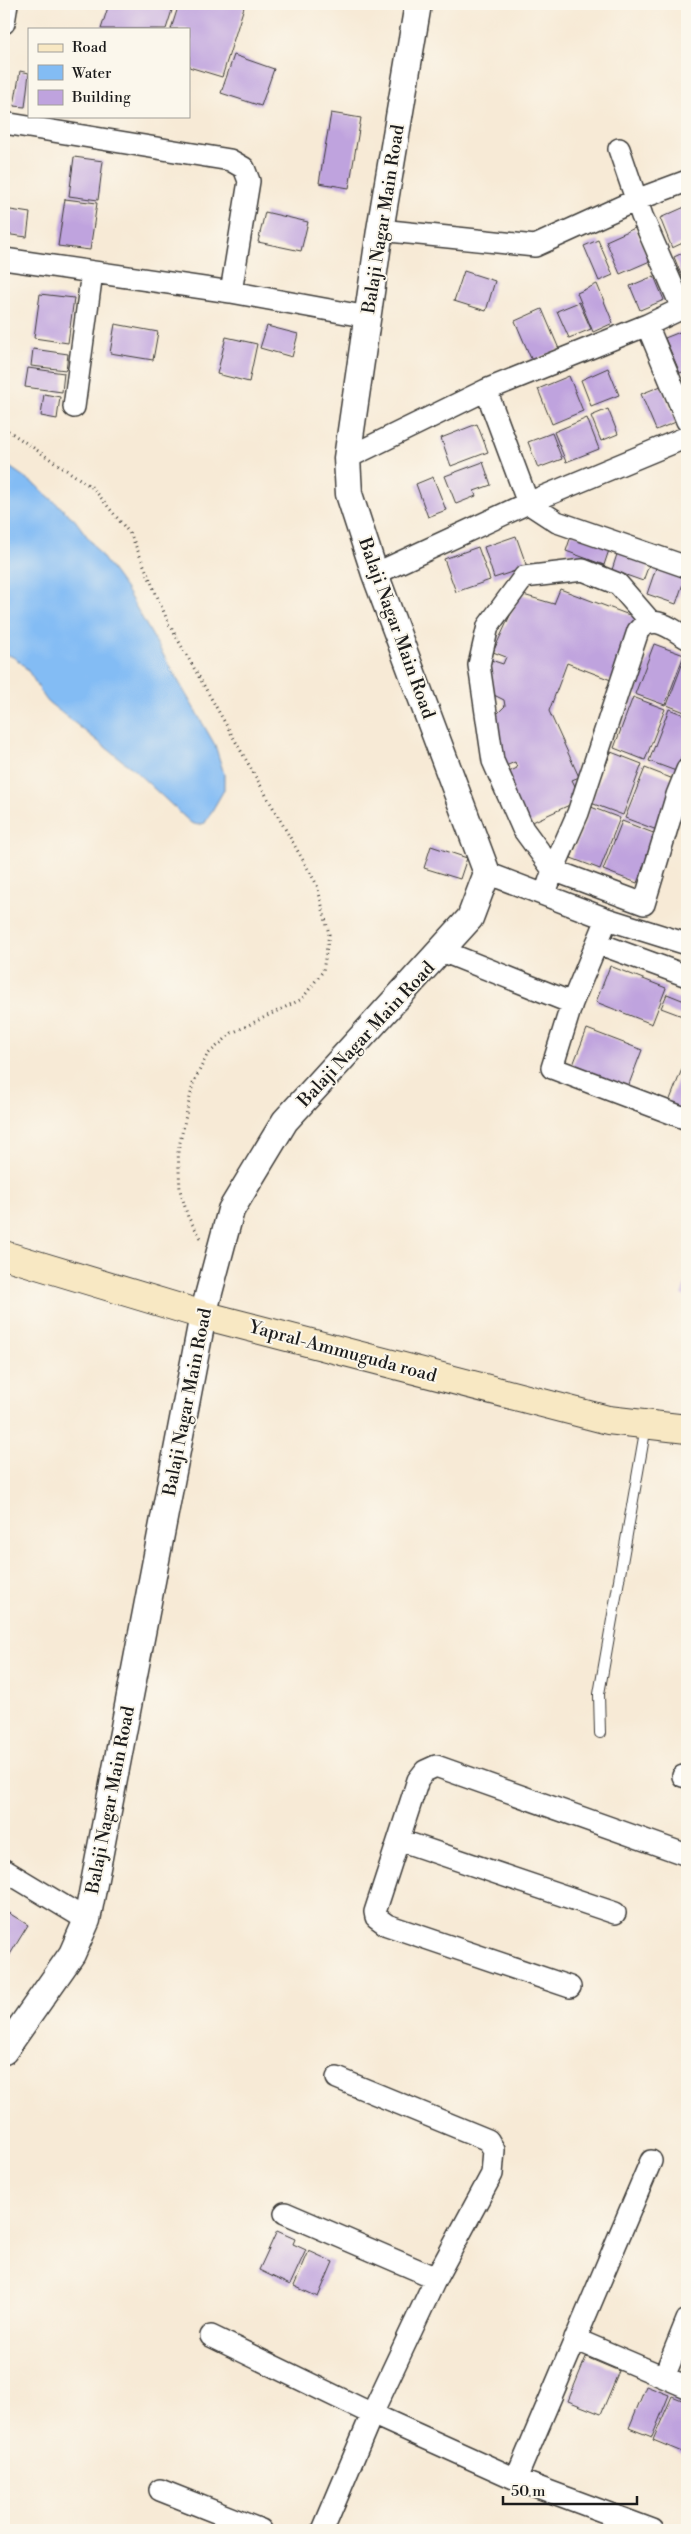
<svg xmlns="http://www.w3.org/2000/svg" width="691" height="2534" font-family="'Libre Bodoni',serif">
  <rect width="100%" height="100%" fill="#fbf7ec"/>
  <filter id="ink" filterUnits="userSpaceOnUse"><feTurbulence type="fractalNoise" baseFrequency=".02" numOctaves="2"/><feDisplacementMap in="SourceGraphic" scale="10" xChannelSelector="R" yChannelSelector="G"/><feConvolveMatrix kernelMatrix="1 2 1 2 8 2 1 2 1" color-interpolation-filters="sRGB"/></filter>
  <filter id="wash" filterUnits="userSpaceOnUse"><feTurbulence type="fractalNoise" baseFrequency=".0096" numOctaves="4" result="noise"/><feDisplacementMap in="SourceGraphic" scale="20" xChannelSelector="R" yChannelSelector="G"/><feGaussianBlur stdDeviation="1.12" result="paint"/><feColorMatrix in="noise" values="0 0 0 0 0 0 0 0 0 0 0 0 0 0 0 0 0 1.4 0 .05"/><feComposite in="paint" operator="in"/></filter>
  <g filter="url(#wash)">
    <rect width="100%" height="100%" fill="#f7ead6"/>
    <path fill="#83bcf4" stroke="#506c88" d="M4 463 37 486 75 520 125 588 215 745 224 774V790L205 823 198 825 191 823 133 769 48 702C35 686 27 658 4 654Z"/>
    <g id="blocks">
      <path fill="#bfa3de" d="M109 4H174L166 29H101Z
        M179 4H245L222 77 189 67V29H171Z
        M234 55 274 69 261 106 221 93Z
        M20 71 29 73 25 107 14 106Z
        M331 113 361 118 349 188 319 183Z
        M74 157 103 161 98 200 69 196Z
        M65 199 97 203 90 250 58 246Z
        M687 206V241L672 248 660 218Z
        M4 209 30 213 27 237 4 234Z
        M265 212 308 222 301 251 258 242Z
        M635 228 650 261 620 274 606 241Z
        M598 240 613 275 599 281 584 246Z
        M687 251V289L674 257Z
        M464 271 495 281 486 311 454 301Z
        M654 276 664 300 640 310 630 286Z
        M597 284 613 323 593 332 577 293Z
        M40 294 74 298 68 343 34 338Z
        M579 302 591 329 569 338 557 311Z
        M542 309 559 349 532 361 515 321Z
        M115 324 158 332 153 360 110 353Z
        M687 325V346L680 328Z
        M267 326 298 334 292 357 260 348Z
        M680 332 687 349V370L680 373 665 338Z
        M226 337 257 344 249 382 217 374Z
        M33 349 68 354 66 370 31 366Z
        M28 368 64 373 62 392 25 387Z
        M608 368 619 395 591 406 581 380Z
        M569 376 583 411 552 424 538 389Z
        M661 386 676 422 656 430 641 394Z
        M44 394 60 397 57 419 41 416Z
        M608 409 618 434 601 441 591 416Z
        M587 418 599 449 566 462 554 432Z
        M477 424 488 452 451 466 441 438Z
        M552 433 562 459 538 468 528 442Z
        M483 462 491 485 474 491 476 496 456 504 445 476Z
        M433 477 446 510 428 517 416 484Z
        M572 533 610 547 604 565 566 551Z
        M516 536 527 567 494 578 484 547Z
        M478 547 490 580 456 592 444 559Z
        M618 551 650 562 643 581 612 570Z
        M658 562 687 572 676 604 647 594Z
        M560 589 640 619 616 682 567 663 549 711 579 777 572 780 577 790 572 793 576 802 526 825 503 775 517 768 515 762 501 768 493 718 505 706 504 700 482 689 491 660 503 664 506 657 493 652 520 594 554 604Z
        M654 644 684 655 665 705 635 694Z
        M685 657 687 658V713L667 705Z
        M633 697 665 709 645 760 614 748Z
        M669 709 687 716V741L676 771 649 761Z
        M611 752 642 764 623 815 591 803Z
        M645 768 676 780 657 830 625 818Z
        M591 807 620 818 600 869 571 858Z
        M622 821 656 834 637 883 603 870Z
        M431 846 467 858 460 879 424 868Z
        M610 966 666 988 652 1024 596 1002Z
        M667 994 687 1002 685 1017 661 1008Z
        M587 1029 642 1050 626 1092 571 1070Z
        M686 1059H687V1115L667 1107Z
        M687 1279V1298L681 1295Z
        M4 1910 28 1925 9 1956 4 1953Z
        M277 2231 295 2239 293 2244 306 2250 290 2285 259 2270Z
        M309 2251 333 2262 318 2297 294 2286Z
        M586 2357 619 2371 601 2414 568 2401Z
        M646 2386 669 2395 652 2437 629 2428Z
        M672 2396 687 2402V2439L682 2452 653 2440Z"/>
    </g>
  </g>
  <g filter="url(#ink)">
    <use href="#blocks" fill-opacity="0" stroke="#3d3b38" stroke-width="1"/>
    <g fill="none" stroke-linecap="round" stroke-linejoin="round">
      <defs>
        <path id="service" d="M600 1733 599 1694 646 1426"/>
        <path id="minor" d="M4 23 7 4
          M4 123 230 160 244 168 249 181 231 292
          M619 149 642 216 682 308
          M380 230 535 246 636 200 687 181
          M4 259 231 292 368 317
          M647 325 687 421
          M486 390 528 503 557 522 687 567
          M74 407 92 272
          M347 458 486 390 647 325 687 306
          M375 574 528 503 687 437
          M687 638C671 629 653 612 638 631L578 813 553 870 644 904 677 795 687 770
          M487 873 607 919 687 944
          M545 894 553 870 523 829 493 761 479 665 488 626 524 577 583 570 618 584 650 621
          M607 919 572 1003 552 1068 687 1119
          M597 943 687 976
          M442 951 572 1003
          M683 1776 687 1777
          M399 1840 615 1913
          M4 1870 87 1920
          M570 1987 387 1925 376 1917 375 1912 418 1780 425 1771 436 1766 687 1855
          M285 2213 436 2278
          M211 2336 372 2414 516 2479 653 2530
          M575 2339 687 2387
          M664 2377 687 2320
          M516 2479 651 2161
          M160 2490 261 2530
          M323 2530 372 2414 436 2278 492 2174 494 2150 488 2140 337 2078"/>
        <path id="tertiary" d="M4 2051 72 1954 87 1920 203 1315 231 1210 285 1121 470 918 487 873 375 574 349 494 347 458 380 230 418 4"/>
        <path id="secondary" d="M4 1255 203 1315 608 1420 687 1429"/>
      </defs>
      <use href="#service" stroke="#3d3b38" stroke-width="12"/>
      <use href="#minor" stroke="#3d3b38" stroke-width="24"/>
      <use href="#tertiary" stroke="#3d3b38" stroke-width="29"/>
      <use href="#secondary" stroke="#3d3b38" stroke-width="30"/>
      <path stroke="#3d3b38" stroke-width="3" stroke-dasharray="1 4" stroke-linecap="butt" d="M4 428 93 488 131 535 169 624 317 885 329 934 323 971 302 999 232 1033 207 1055 193 1084 178 1151 180 1190 188 1217 201 1238"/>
      <use href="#service" stroke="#fff" stroke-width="10"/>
      <use href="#minor" stroke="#fff" stroke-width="21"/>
      <use href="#tertiary" stroke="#fff" stroke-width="26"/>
      <use href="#secondary" stroke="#f8e8c3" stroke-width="28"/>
    </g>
  </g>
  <g text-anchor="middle" stroke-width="4" stroke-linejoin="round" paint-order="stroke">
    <g font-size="18" fill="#1c1c1c" stroke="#fbf7ec">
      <text transform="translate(383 219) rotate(-81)" y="6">Balaji Nagar Main Road</text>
      <text transform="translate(397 628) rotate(70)" y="6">Balaji Nagar Main Road</text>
      <text transform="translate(366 1034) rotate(-47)" y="6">Balaji Nagar Main Road</text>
      <text transform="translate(343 1351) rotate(15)" y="6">Yapral-Ammuguda road</text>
      <text transform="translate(187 1402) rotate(-79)" y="6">Balaji Nagar Main Road</text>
      <text transform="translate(110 1800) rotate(-79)" y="6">Balaji Nagar Main Road</text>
    </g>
  </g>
  <rect width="691" height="2534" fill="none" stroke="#fbf7ec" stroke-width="20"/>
  <rect x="28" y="28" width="162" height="90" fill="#fbf7ec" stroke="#a29f99"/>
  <rect x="38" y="44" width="25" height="8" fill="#f8e8c3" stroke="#a29f99"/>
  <text x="72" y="52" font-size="15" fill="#1c1c1c">Road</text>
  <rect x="38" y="65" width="25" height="15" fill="#83bcf4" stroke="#a29f99"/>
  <text x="72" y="78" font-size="15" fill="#1c1c1c">Water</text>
  <rect x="38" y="90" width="25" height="15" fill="#bfa3de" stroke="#a29f99"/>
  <text x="72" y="102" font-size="15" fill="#1c1c1c">Building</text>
  <path d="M503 2496v8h134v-8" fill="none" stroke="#1c1c1c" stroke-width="2.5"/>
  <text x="511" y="2496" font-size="15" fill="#1c1c1c" stroke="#fbf7ec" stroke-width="4" paint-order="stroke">50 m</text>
</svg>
